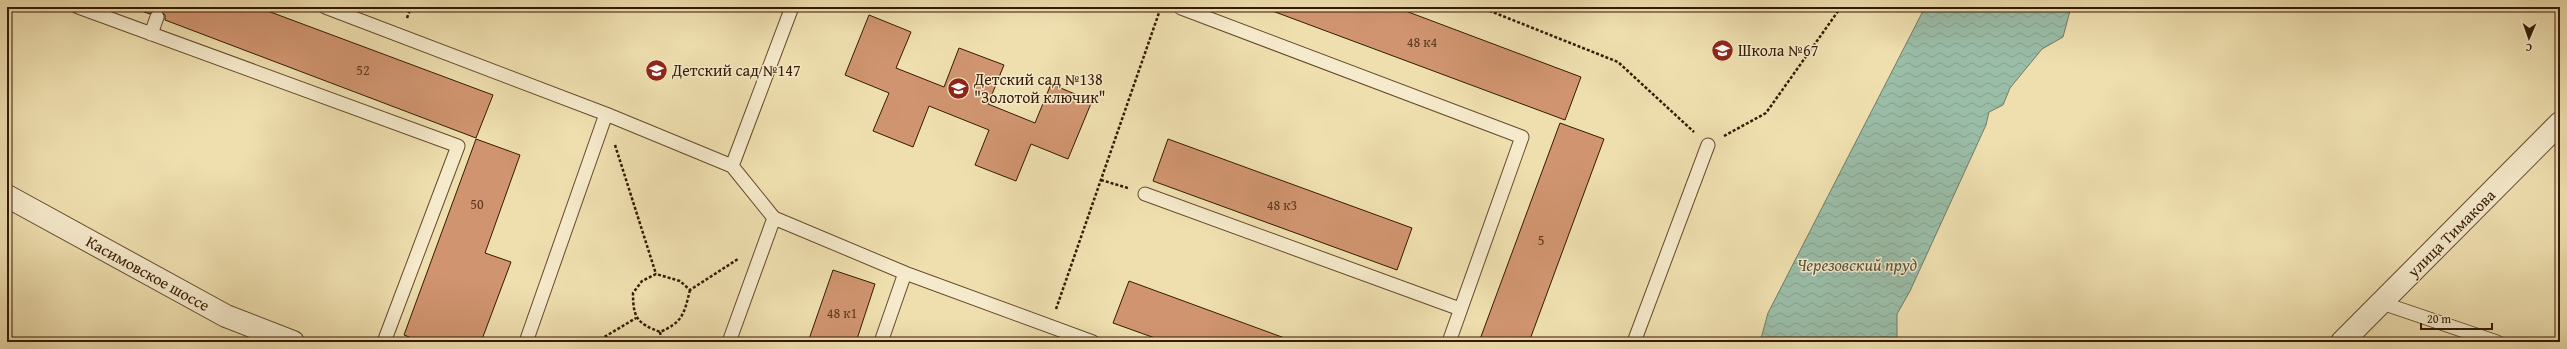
<svg xmlns="http://www.w3.org/2000/svg" width="2567" height="349" font-family="'Gentium Book Plus',serif">
  <defs>
    <pattern id="water-waves" width="16" height="10" patternUnits="userSpaceOnUse"><rect width="16" height="10" fill="#9abda8"/><path d="M0 5q4-4 8 0t8 0" fill="none" stroke="#85a28f"/></pattern>
  </defs>
  <rect width="100%" height="100%" fill="#efdfaf"/>
  <filter id="stains"><feTurbulence type="fractalNoise" baseFrequency=".005" numOctaves="4"/><feColorMatrix values="0 0 0 0 .2 0 0 0 0 .09 0 0 0 0 .02 0 0 0 .5 -.17"/></filter>
  <radialGradient id="worn" r=".72"><stop offset=".6" stop-color="#630" stop-opacity="0"/><stop offset="1" stop-color="#630" stop-opacity=".3"/></radialGradient>
  <path fill="url(#water-waves)" stroke="#727b66" d="M1925 7H2071L2063 37 2042 49 2010 88 2003 105 1989 112 1986 125 1910 291 1897 314V342H1760L1768 313Z"/>
  <path fill="#d09570" stroke="#351902" d="M137 7H257L493 95 476 138 165 20V15L160 10 155 9 150 14 136 9Z
    M1268 7H1395L1581 77 1565 120 1267 9Z
    M869 15 911 32 896 68 944 87 959 48 1004 65 988 104 1035 123 1051 84 1092 101 1068 159 1031 144 1016 181 975 165 989 130 929 106 913 147 873 131 889 93 845 75Z
    M1560 123 1604 139 1529 342H1479Z
    M476 139 520 155 485 253 511 262 481 342H422L404 335Z
    M1168 139 1412 228 1397 270 1153 181Z
    M833 270 875 284 856 342H808Z
    M1129 281 1290 340 1289 342H1166L1113 323Z"/>
  <g fill="none" stroke-linecap="round" stroke-linejoin="round">
    <defs>
      <path id="service" d="M78 7 458 146 384 342
        M325 7 606 114 526 342
        M1181 8 1522 137 1449 342
        M151 34 157 17
        M606 114 732 166
        M1145 194 1460 309
        M774 218 905 273 881 342
        M905 273 1093 342
        M2382 303 2497 342
        M729 342 774 218 732 166 792 7
        M1634 342 1708 145"/>
      <path id="minor" d="M7 196 226 316 293 342"/>
      <path id="tertiary" d="M2342 342 2560 123"/>
    </defs>
    <use href="#service" stroke="#644a2d" stroke-width="15"/>
    <use href="#minor" stroke="#644a2d" stroke-width="24"/>
    <use href="#tertiary" stroke="#644a2d" stroke-width="24"/>
    <path stroke="#351902" stroke-width="2.5" stroke-dasharray="3 2" stroke-linecap="butt" d="M1480 7 1618 62 1694 132
      M407 18 411 7
      M1724 136 1766 113 1841 7
      M615 145 656 274
      M1101 180 1128 188
      M690 290C684 314 683 322 660 332 637 323 633 318 633 293L642 281 656 274 680 281 690 290 738 259
      M1056 309 1161 7
      M660 332 662 342
      M596 342 636 318"/>
    <use href="#service" stroke="#f5eacb" stroke-width="13"/>
    <use href="#minor" stroke="#f5eacb" stroke-width="22"/>
    <use href="#tertiary" stroke="#f5eacb" stroke-width="22"/>
  </g>
  <defs>
    <symbol id="school-disc" viewBox="-11 -11 22 22"><circle r="9.5" fill="#8f2418" stroke="#f5eacb"/><path d="M0-5L7-2L0 1L-7-2ZM-4 1L0 2.5L4 1V4Q0 6-4 4Z" fill="#fff"/></symbol>
  </defs>
  <g fill-rule="evenodd">
    <use href="#school-disc" x="1710" y="38" width="25" height="25"/>
    <use href="#school-disc" x="644" y="58" width="25" height="25"/>
    <use href="#school-disc" x="946" y="76" width="25" height="25"/>
  </g>
  <g text-anchor="middle" stroke-width="3" stroke-linejoin="round" paint-order="stroke">
    <g font-size="14" fill="#5c381e">
      <text x="1422" y="47">48 к4</text>
      <text x="363" y="75">52</text>
      <text x="477" y="209">50</text>
      <text x="1282" y="210">48 к3</text>
      <text x="1541" y="245">5</text>
      <text x="842" y="318">48 к1</text>
    </g>
    <g font-size="16" fill="#351902" stroke="#f5eacb" text-anchor="start">
      <text x="1738" y="56">Школа №67</text>
      <text x="672" y="76">Детский сад №147</text>
      <text x="974" y="85">Детский сад №138<tspan x="974" dy="18">"Золотой ключик"</tspan></text>
    </g>
    <g font-size="16" fill="#351902" stroke="#f5eacb">
      <text transform="translate(2451 233) rotate(-45)" y="6">улица Тимакова</text>
      <text transform="translate(148 273) rotate(29)" y="6">Касимовское шоссе</text>
    </g>
    <g font-size="17" font-style="italic" fill="#58523c" stroke="#f5eacb">
      <text x="1857" y="271">Черезовский пруд</text>
    </g>
  </g>
  <rect width="2567" height="349" fill="none" stroke="#efdfaf" stroke-width="24"/>
  <rect x="8" y="8" width="2551" height="333" fill="none" stroke="#351902" stroke-width="2"/>
  <rect x="12" y="12" width="2543" height="325" fill="none" stroke="#351902"/>
  <g transform="translate(2529 38) rotate(182)" stroke="#f5eacb" stroke-width="3" paint-order="stroke">
  <path d="M0-3L7 15L0 10L-7 15Z" fill="#351902"/>
  <text y="-6" font-size="11" font-weight="bold" text-anchor="middle" fill="#351902">С</text>
  </g>
  <path d="M2421 323v6h71v-6" fill="none" stroke="#351902" stroke-width="2"/>
  <text x="2427" y="323" font-size="12" fill="#351902" stroke="#f5eacb" stroke-width="3" paint-order="stroke">20 m</text>
  <rect width="100%" height="100%" filter="url(#stains)"/>
  <rect width="100%" height="100%" fill="url(#worn)"/>
</svg>
